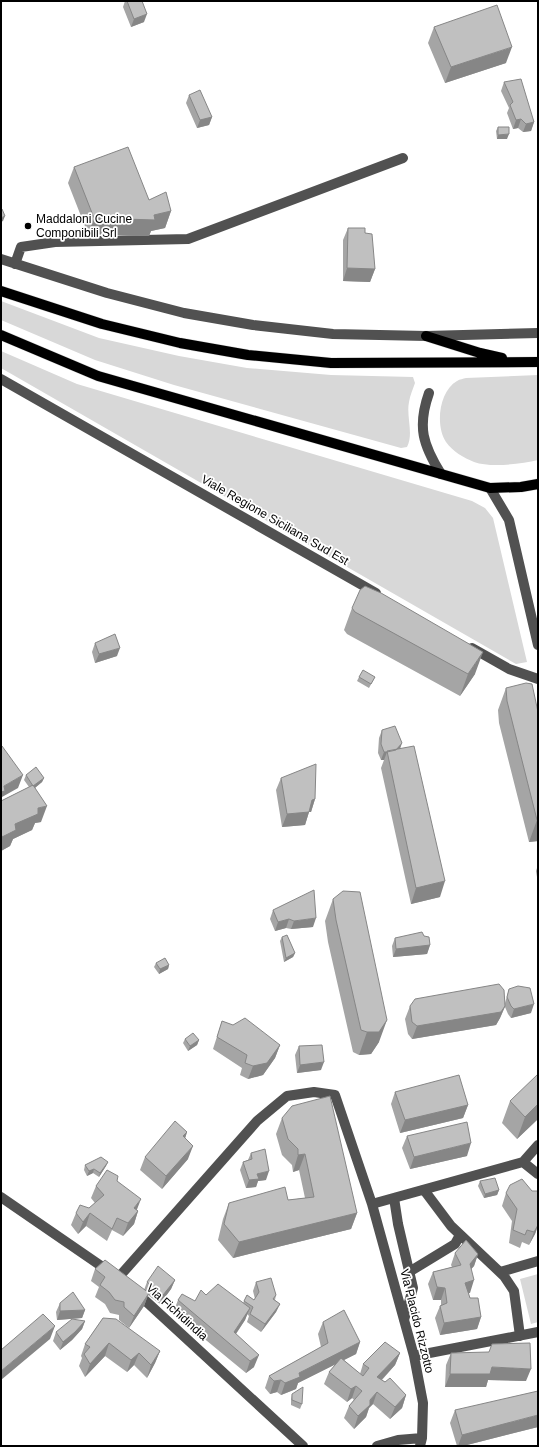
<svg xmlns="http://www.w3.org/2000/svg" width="539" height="1447" font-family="Helvetica,sans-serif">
  <rect width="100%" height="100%" fill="#fff"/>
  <path fill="#d8d8d8" d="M1 301 99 338 179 356 247 368 331 375 413 377 415 383C413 389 410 395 409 402 406 416 414 434 407 447L401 448 174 385 95 360 1 320Z
    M1 351 77 384 472 501 485 508 493 518 527 662 516 664 1 368Z
    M538 375V460C520 464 491 468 474 462 464 458 452 451 446 442 435 426 439 391 457 381 460 379 463 379 466 378Z
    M538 1274V1322L531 1324 520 1279Z"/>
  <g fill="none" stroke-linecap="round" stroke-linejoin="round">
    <defs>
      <path id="major" d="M1 291 102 324 180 343 248 355 331 363 538 362
        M1 335 98 376 490 488 521 487 538 484
        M426 336 480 353 502 358"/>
    </defs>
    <use href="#major" stroke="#dbdbdb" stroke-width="11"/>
    <path stroke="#515151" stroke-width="10" d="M1 259 107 293 184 313 253 325 333 334 426 336 538 333
      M15 264 21 247 55 242 188 239 403 158
      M1 379 376 593
      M429 393C417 427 423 445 441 474
      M490 488 509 520 538 645
      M472 648 509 669 538 679
      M523 1162 538 1174
      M424 1190 451 1226 504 1276 514 1291 520 1336
      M1 1197 110 1272
      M394 1198 398 1224 413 1288 404 1320
      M372 1204 523 1162 538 1145
      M409 1272 455 1244 460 1235
      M500 1272 538 1261
      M118 1278 257 1121 287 1096 314 1092 335 1095 372 1204 414 1356 423 1403 422 1438 420 1446
      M137 1293 303 1446
      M414 1356 538 1332
      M377 1446 398 1440 422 1438"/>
    <use href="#major" stroke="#000" stroke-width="10"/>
  </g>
  <path fill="#a5a5a5" d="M125 1H142L144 22 131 27 123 7Z
    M434 27 506 63 445 83 428 43Z
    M504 82 534 122 531 131 523 132 518 128 513 129 507 113 509 108 501 91Z
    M189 95 212 117 209 125 197 128 186 103Z
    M498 127 507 139H497L496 131Z
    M74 167 149 200 171 211 165 228 151 231 149 236 88 234 68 183Z
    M348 228 365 233 375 269 370 282 343 281V240Z
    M352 608 475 674 460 696 347 634 344 630Z
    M95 643 117 656 95 663 92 652Z
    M359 677H375L369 688 357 681Z
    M506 688 538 712V841L529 842 499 723 498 710Z
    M382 730 400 749 440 897 411 904 381 768 384 760H381L378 753 379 738Z
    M26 775 44 778 42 782 35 788 41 822 35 823 32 830 13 839 10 846 1 851V801L29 787 24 780Z
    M281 778 315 799 311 812H309L305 825 282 827 276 790Z
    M538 865V883L536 871Z
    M333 899 379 1042 371 1054 359 1055 353 1052 328 942 325 921Z
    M273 910 313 927 291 929 286 928 275 931 270 919Z
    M424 936 430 945 427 954 393 957 392 946 395 938Z
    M282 937 295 953 293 957 284 962 280 941Z
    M156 963 169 965 168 969 159 974 154 967Z
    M509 989 531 1013 511 1018 508 1014 505 1007 500 1018 496 1025 412 1039 408 1034 405 1019 410 1006 505 1003Z
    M222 1021 280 1045 275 1058 263 1075 248 1079 240 1075 242 1068 213 1049Z
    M185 1039 199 1040 197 1045 188 1051 183 1043Z
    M299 1046 321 1070 297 1073 295 1055Z
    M395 1092 468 1105 463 1118 400 1133 391 1104Z
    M510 1101 538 1119 517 1139 502 1123Z
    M282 1118 357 1213 351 1229 233 1258 218 1240 223 1219 229 1203 288 1200 305 1198 299 1170 293 1172 292 1165 282 1155 276 1134Z
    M187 1132 185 1138 188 1159 162 1189 140 1170 145 1157Z
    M407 1136 467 1156 410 1169 402 1148Z
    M251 1153 266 1180 258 1181 256 1187 246 1188 240 1170 243 1162 248 1160Z
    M108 1162 106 1166 99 1177 93 1173 87 1176 84 1170 85 1165Z
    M117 1181 137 1210 138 1211 134 1224 123 1236 112 1230 107 1241 86 1226 78 1234 71 1225 76 1213 89 1208 95 1203 91 1198 96 1186Z
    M480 1181 499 1190 497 1195 484 1198 478 1186Z
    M532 1191H538V1226L535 1234 529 1245 522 1242 520 1248 509 1243 512 1221 502 1206 506 1193Z
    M455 1253 478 1254 474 1266 471 1269 470 1293H468L470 1298 481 1317 477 1329 440 1335 435 1318 440 1306 441 1305V1300H433L428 1284 433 1272 452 1267 451 1265Z
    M95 1269 144 1290 147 1282 175 1280 171 1289 160 1304 148 1295 144 1306 129 1328 119 1320V1315L110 1313 105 1304 95 1297 99 1287 91 1281Z
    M256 1282 276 1295 275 1300 280 1304 276 1312 261 1332 247 1322 249 1316 247 1314 245 1320 236 1334 254 1367 246 1373 173 1313 178 1300 195 1301 206 1295 243 1303 247 1295 254 1300 255 1299 253 1291Z
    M60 1303 85 1310 82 1318 57 1320 56 1312Z
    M103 1318 160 1351 155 1363 147 1378 134 1365 127 1372 105 1356 85 1377 79 1366 82 1358 81 1356 85 1344Z
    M85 1321 82 1329 72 1340 60 1350 53 1341 56 1332Z
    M323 1322 360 1342 356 1354 344 1360 360 1374 363 1364 400 1353 395 1365 382 1380 406 1395 402 1408 390 1419 373 1404 369 1408 366 1417 354 1429 344 1418 349 1406 354 1400 352 1398 347 1402 324 1384 329 1372 336 1364 298 1383 296 1389 281 1395 277 1392 270 1394 265 1388 269 1376 321 1347 318 1334Z
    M451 1353 526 1381 488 1380 486 1387H445L446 1365Z
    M292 1394 302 1404 300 1409 291 1405V1399Z
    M455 1410 538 1427 463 1446H457L450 1423Z"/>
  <path fill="#868686" d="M147 14 144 22 131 27 134 19Z
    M512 47 506 63 445 83 451 67Z
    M212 117 209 125 197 128 200 120Z
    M521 119 518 128 513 129 516 120Z
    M534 122 531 131 523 132 526 124Z
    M509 134 507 139H497L498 135Z
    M171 211 165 228 151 231 149 236 88 234 94 218 154 215Z
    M5 216 3 221 1 222V218Z
    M347 268 375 269 370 282 343 281Z
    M120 648 117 656 95 663 99 654Z
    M483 652 475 674 460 696 468 674Z
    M402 743 399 752H393Z
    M384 752H387L384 760H381Z
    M23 775 18 788 2 797 1 800V792L4 786Z
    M44 778 42 782 31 791 33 786Z
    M315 799 311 812H307L312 800Z
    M47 806 41 822 35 823 32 830 13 839 10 846 1 851V841L2 837 15 824 38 808Z
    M309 812 305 825 282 827 287 814Z
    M537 820H538V841L529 842Z
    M445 881 440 897 411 904 416 888Z
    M316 918 313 927 291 929 294 921Z
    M289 919 286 928 275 931 278 922Z
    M430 945 427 954 393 957 396 949Z
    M295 953 293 957 284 962 286 958Z
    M169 965 168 969 159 974 160 969Z
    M534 1004 531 1013 511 1018 514 1009Z
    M505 1006 500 1018 496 1025 412 1039 417 1026Z
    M387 1020 379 1042 371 1054 359 1055 367 1032Z
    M199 1040 197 1045 188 1051 190 1046Z
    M280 1045 275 1058 263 1075 248 1079 253 1066Z
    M324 1062 321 1070 297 1073 300 1065Z
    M538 1104V1119L517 1139 525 1117Z
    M468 1105 463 1118 400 1133 405 1120Z
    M187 1132 183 1145V1136Z
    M471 1143 467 1156 410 1169 414 1157Z
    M193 1146 188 1159 162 1189 166 1176Z
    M305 1154 299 1170 293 1172 298 1155Z
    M108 1162 106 1166 99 1177 100 1173Z
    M94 1169 93 1173 87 1176 89 1171Z
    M269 1171 266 1180 258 1181 256 1187 246 1188 249 1180 257 1174Z
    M499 1190 497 1195 484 1198 485 1194Z
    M141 1199 136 1212 134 1208Z
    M138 1211 134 1224 123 1236 128 1223Z
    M90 1213 86 1226 78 1234 83 1222Z
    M357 1213 351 1229 233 1258 239 1242Z
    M538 1225 535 1234 529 1245 534 1232Z
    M478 1254 474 1266 465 1276 470 1264Z
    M175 1280 171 1289 160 1304 163 1295Z
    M474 1280 470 1293 461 1295 465 1283Z
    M437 1287 445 1288 441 1300H433Z
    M149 1293 144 1306 129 1328 134 1316Z
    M280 1304 276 1312 261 1332 265 1324Z
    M250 1308 245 1320 229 1344 234 1332Z
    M85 1310 82 1318 57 1320 60 1311Z
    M481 1317 477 1329 440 1335 444 1323Z
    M85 1321 82 1329 72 1340 60 1350 63 1342Z
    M55 1326 50 1339 1 1380V1371Z
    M360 1342 356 1354 298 1383 296 1389 281 1395 285 1383 299 1373Z
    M109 1343 105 1356 85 1377 90 1364Z
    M160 1351 155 1363 147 1378 151 1365Z
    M139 1353 134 1365 127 1372 131 1360Z
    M400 1353 395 1365 373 1389 377 1377Z
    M259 1355 254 1367 246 1373 250 1361Z
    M492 1367 531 1369 526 1381 488 1380 486 1387H445L450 1374Z
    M281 1380 277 1392 270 1394 274 1381Z
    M356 1386 352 1398 347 1402 351 1389Z
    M377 1392 373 1404 369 1408 366 1417 354 1429 358 1416Z
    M406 1395 402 1408 390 1419 395 1407Z
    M538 1415V1427L463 1446H458L462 1435Z"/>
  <path fill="#c0c0c0" stroke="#868686" d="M127 1H142L147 14 134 19Z
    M497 5 512 47 451 67 434 27Z
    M521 79 534 122 526 124 521 119 516 120 510 105 513 102 504 82Z
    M200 90 212 117 200 120 189 95Z
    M498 127H509V134L498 135Z
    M128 147 149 200 166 192 171 211 154 215 155 220 94 218 74 167Z
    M1 209H2L5 216 1 218Z
    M348 228H365V233L372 234 375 269 347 268Z
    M365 586 381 593 483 652 468 674 355 612 352 608 360 590Z
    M115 634 120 648 99 654 95 643Z
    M363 670 375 677 371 684 359 677Z
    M526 683 532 684 538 712V820H537L507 701 506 688Z
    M395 726 402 743 396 750 387 752H384L381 744 382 730Z
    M1 746H2L23 775 4 786 5 791 1 792Z
    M414 746 445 881 416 888 387 751Z
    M316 764 315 799 312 800 309 812 287 814 281 778Z
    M36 767 44 778 33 786 26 775Z
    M33 785 47 806 38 808V814L15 824 16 830 2 837 1 833V801Z
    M314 890 316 918 294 921 289 919 278 922 273 910Z
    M343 891 360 892 387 1020 379 1032H367L361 1030 336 920 333 899Z
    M422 932 424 936 429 937 430 945 396 949 395 938Z
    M287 935 295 953 286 958 282 937Z
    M165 958 169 965 160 969 156 963Z
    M499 984 504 990 505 1006 501 1012 417 1026 412 1022 410 1006 415 999Z
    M518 986 530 988 534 1004 514 1009 511 1006 507 997 509 989Z
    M245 1018 280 1045 267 1063 253 1066 245 1063 247 1055 217 1037 222 1021 233 1025Z
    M193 1033 199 1040 190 1046 185 1039Z
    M322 1045 324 1062 300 1065 299 1046Z
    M538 1074V1104L525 1117 510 1101Z
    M459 1075 468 1105 405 1120 395 1092Z
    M330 1096 357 1213 239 1242 224 1224 229 1203 285 1187 288 1200 314 1197 305 1154 298 1155V1149L288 1139 282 1118 292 1106Z
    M175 1121 187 1132 183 1136 193 1146 166 1176 145 1157Z
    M467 1122 471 1143 414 1157 407 1136Z
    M265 1149 269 1171 257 1174 259 1179 249 1180 243 1162 252 1159 251 1153Z
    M101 1157 108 1162 100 1173 94 1169 89 1171 85 1165Z
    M107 1170 118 1176 117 1181 141 1199 134 1208 138 1211 128 1223 117 1218 112 1229 90 1213 83 1222 76 1213 80 1205 89 1208 104 1195 96 1186Z
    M495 1178 499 1190 485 1194 480 1181Z
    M522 1179 532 1191H538V1218L537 1219 538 1220V1225L534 1232 527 1230 525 1235 513 1230 517 1209 506 1193 510 1185Z
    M466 1240 478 1254 470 1264 474 1280 465 1283 470 1298H478L481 1317 444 1323 440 1306 447 1303 445 1288 437 1287 433 1272 461 1265 455 1253Z
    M105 1260 149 1293 134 1316 124 1307V1302L115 1300 109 1292 100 1285 105 1277 95 1269Z
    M158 1266 175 1280 163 1295 147 1282Z
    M271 1278 276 1295 273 1299 280 1304 265 1324 250 1314 253 1307 244 1301 247 1295 254 1300 259 1292 256 1282Z
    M218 1284 250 1308 234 1332 259 1355 250 1361 178 1300 182 1294 195 1301 201 1290 206 1295Z
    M73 1292 85 1310 60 1311V1303Z
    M344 1310 360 1342 299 1373 300 1377 285 1383 281 1380 274 1381 269 1376 328 1343 323 1322Z
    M43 1314 55 1326 1 1371V1350Z
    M103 1318 116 1319 160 1351 151 1365 139 1353 131 1360 109 1343 90 1364 84 1354 90 1347 85 1344Z
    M72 1319 85 1321 75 1332 63 1342 56 1332Z
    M385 1342 400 1353 377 1377 385 1382 390 1378 406 1395 395 1407 377 1392 370 1400V1405L358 1416 349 1406 362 1391 356 1386 351 1389 329 1372 341 1358 363 1376 369 1368 363 1364Z
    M530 1343 531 1369 492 1367 490 1374H450L451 1353 489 1352 492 1344Z
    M303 1387 302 1404 292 1400V1394Z
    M538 1391V1415L462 1435 455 1410Z"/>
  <circle fill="#000" stroke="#fff" stroke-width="1.5" cx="28" cy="226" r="4"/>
  <g text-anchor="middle" stroke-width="3.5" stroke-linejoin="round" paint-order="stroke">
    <g font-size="12" fill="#000" stroke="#fff" text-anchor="start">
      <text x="36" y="223">Maddaloni Cucine<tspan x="36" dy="14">Componibili Srl</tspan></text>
    </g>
    <g font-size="12" fill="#000" stroke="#fff">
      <text transform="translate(275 520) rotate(30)" y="4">Viale Regione Siciliana Sud Est</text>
      <text transform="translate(177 1312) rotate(42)" y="4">Via Fichidindia</text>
      <text transform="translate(417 1321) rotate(76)" y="4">Via Placido Rizzotto</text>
    </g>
  </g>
  <rect width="539" height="1447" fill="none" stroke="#000000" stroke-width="4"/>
</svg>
